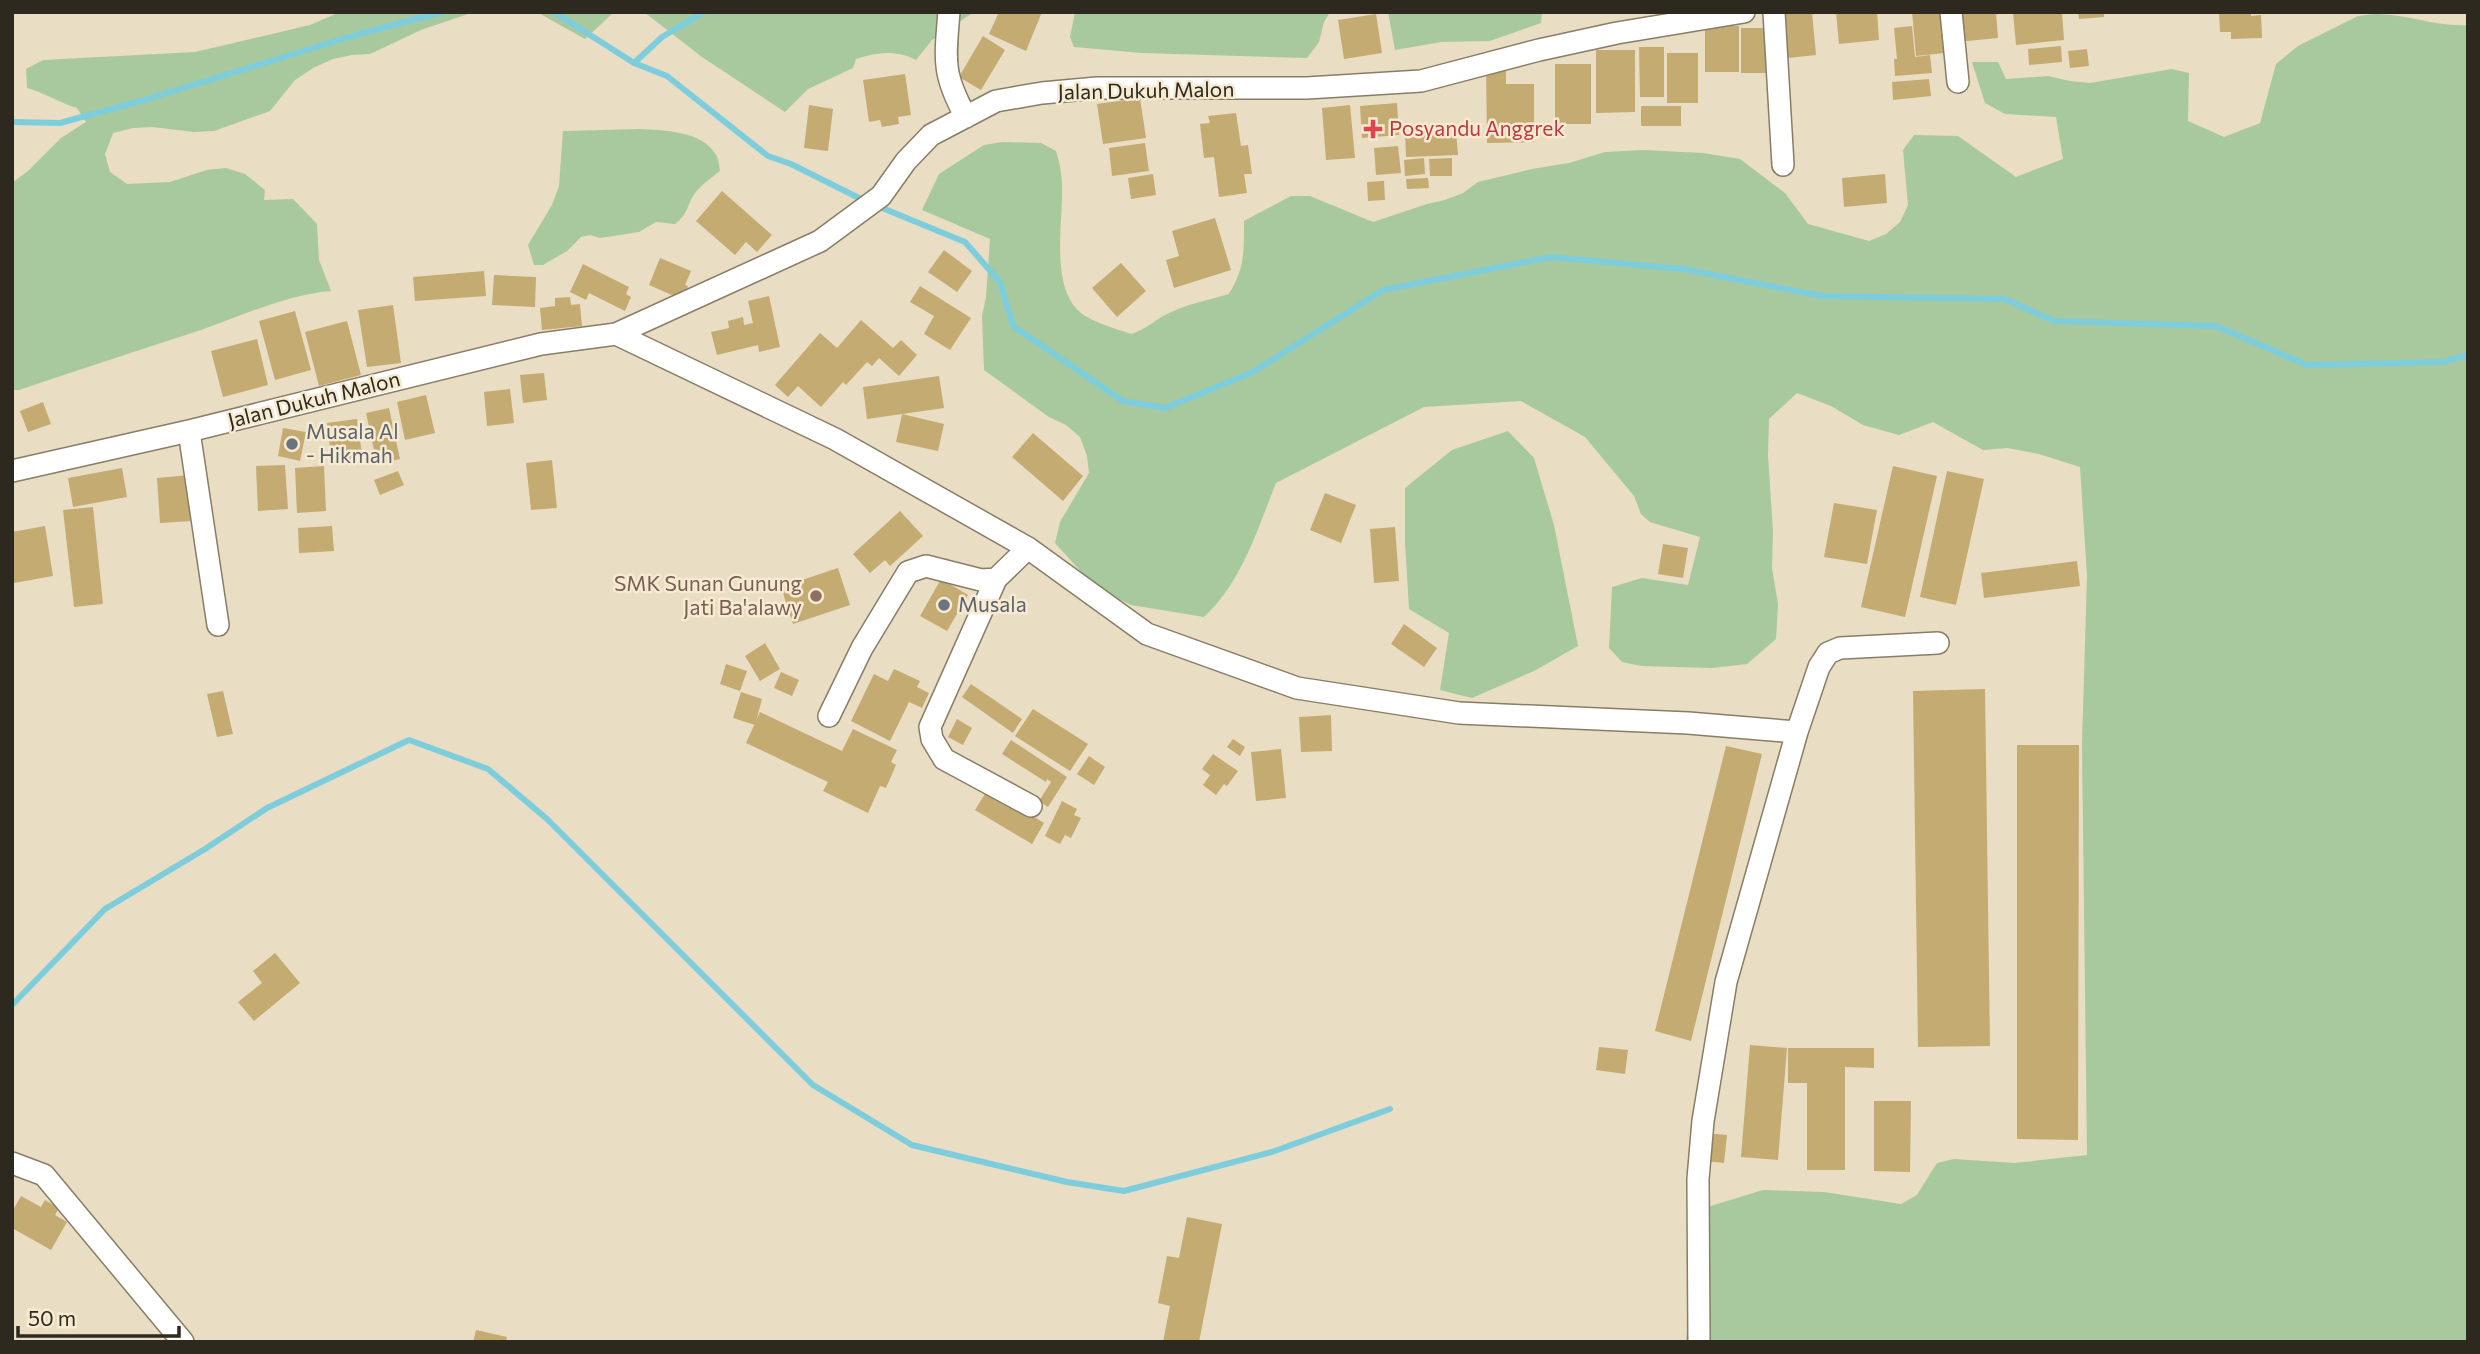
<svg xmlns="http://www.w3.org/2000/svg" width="2480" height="1354" font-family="Commissioner,sans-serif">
  <rect width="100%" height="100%" fill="#e9ddc4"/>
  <path fill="#a7c99d" d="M340 12H474L421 30 370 54 352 55 333 59 313 68 295 80 270 111 214 131 194 132 152 127 133 128 113 133 105 154 110 172 127 184 170 182 207 170 226 168 245 174 265 190 264 200 293 199 317 224 319 260 331 291C285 295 242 316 198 331 138 350 79 370 19 390H12V183L28 171 61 138 86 122 77 108C60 103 45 93 27 88L26 69 43 60 195 52 310 25Z
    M537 12H614L585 39Z
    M644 12H974L932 40 916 60C896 50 878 52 856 59L853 68 808 89 785 112 702 57Z
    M1075 12H1330L1324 22 1319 42 1307 58 1142 53 1074 47 1070 37Z
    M1388 12H1542L1541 23 1490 41 1441 42 1395 50Z
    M2375 14C2407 14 2436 27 2468 25V1342H1686L1693 1270 1704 1208 1763 1190 1824 1192 1901 1204 1917 1195 1937 1163 1954 1159 2015 1163 2087 1155 2082 744 2087 576 2080 467 2039 454 2007 448 1983 450 1933 422 1899 435 1863 425 1831 406 1797 393 1769 419 1768 455 1773 531 1772 568 1778 604 1776 639 1747 664 1712 668 1641 666 1622 662 1609 648 1612 587 1642 578 1688 585 1700 537 1650 522 1641 514 1634 496 1585 437 1521 401 1424 407 1276 483C1257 530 1242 582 1204 617L1131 605 1095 587 1055 543 1060 522 1089 473 1087 456 1080 437 1066 425 1049 417 984 370 982 316 986 297 990 239 922 210 939 174 984 145 1002 142 1041 143 1056 151C1060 164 1062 175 1062 188 1063 223 1050 288 1081 313 1092 322 1117 329 1131 334 1148 328 1151 323 1165 315 1184 305 1208 300 1229 294 1245 268 1244 251 1244 221L1291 196H1310L1373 222 1427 204 1445 200 1463 193 1478 182 1532 169 1569 163 1605 152 1643 150 1703 153 1740 159 1785 193 1808 224 1869 241 1886 234 1900 222 1908 205 1903 150 1914 135 1958 136 2016 177 2063 159 2056 117 2005 114 1985 103 1972 62H1998L2006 79 2048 76 2070 81 2090 83 2172 69 2189 73 2188 121 2224 137 2260 123 2276 64 2298 46 2358 16Z
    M640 129C663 130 703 131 716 155 719 159 719 167 720 171 710 179 696 188 691 200 686 211 685 216 675 224L656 222 639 232 600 238 590 235 581 237 567 251 543 265H534L528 245 552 205 559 186 563 131Z
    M1508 431 1534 458 1554 525 1578 646 1534 671 1472 698 1440 690 1449 633 1409 609 1405 542V488L1452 450Z"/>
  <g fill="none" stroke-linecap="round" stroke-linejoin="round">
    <path stroke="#7ecddd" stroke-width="6" d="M554 12 634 63 667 76 768 156 791 164 865 201
      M634 63 662 37 704 12
      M12 122 60 123 144 100 359 34 443 12
      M875 205 965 242 1000 282 1013 326 1123 401 1165 408 1253 372 1383 290 1551 257 1683 269 1822 296 2005 299 2054 321 2216 326 2307 365 2442 362 2468 355
      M12 1005 105 909 205 849 267 808 409 740 488 769 547 819 813 1085 912 1145 1067 1182 1124 1191 1272 1152 1390 1109"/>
  </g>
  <path fill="#c4ab72" d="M999 12H1042L1026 51 989 34Z
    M1784 12H1812L1816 55 1788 58Z
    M1836 12H1877L1879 40 1839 44Z
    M1912 12H1941L1945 53 1916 56Z
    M1954 12H1996L1998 38 1957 42Z
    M2013 12H2062L2064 40 2016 45Z
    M2078 12H2104V17L2079 19Z
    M2219 12H2251V16L2261 15 2262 38 2231 39V32H2220Z
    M1376 14 1382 53 1344 59 1338 20Z
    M1705 26H1739V72H1705Z
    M1912 26 1915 57 1930 55 1932 73 1895 76 1894 59H1897L1894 28Z
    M1741 28H1769V73H1741Z
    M983 36 1005 50 981 90 959 77Z
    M2061 46 2062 62 2029 65 2028 49Z
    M1639 47H1664V97H1640Z
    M2087 49 2089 66 2070 68 2068 51Z
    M1596 50H1635V112L1596 113Z
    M1667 53H1698V103H1667Z
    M1555 64H1591V124H1555Z
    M1486 65H1506V84H1534V142L1487 143Z
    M905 74 911 115 898 117 899 124 882 127 880 120 869 122 863 80Z
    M1929 79 1931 96 1893 100 1892 82Z
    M1140 98 1146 138 1103 144 1097 104Z
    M1397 103 1399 135 1362 138 1360 106Z
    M809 105 833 109 828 151 804 148Z
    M1350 105 1355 158 1326 160 1322 108Z
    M1641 106H1681V126H1641Z
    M1236 113 1241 146 1248 145 1252 174H1244L1247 193 1219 197 1214 157 1204 158 1200 124 1210 123 1208 116Z
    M1456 130 1458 155 1406 157 1405 132Z
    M1145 143 1149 171 1112 176 1109 148Z
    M1398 146 1401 173 1376 175 1374 148Z
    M1424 158 1425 174 1405 176 1404 160Z
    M1452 158V176H1430L1429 159Z
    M1153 174 1156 195 1131 199 1128 178Z
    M1885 174 1887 203 1844 207 1842 178Z
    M1428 178 1429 188 1407 189 1406 179Z
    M1384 181 1385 200 1368 201 1367 182Z
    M722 191 772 235 757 252 746 242 735 255 696 221Z
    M1215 218 1231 270 1174 288 1166 260 1179 256 1172 231Z
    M944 250 972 271 957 292 928 272Z
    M660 258 691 271 685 285 688 286 683 300 649 285Z
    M1121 263 1146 291 1117 317 1092 288Z
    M583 264 629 287 626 294 631 297 625 311 589 293 586 300 570 292Z
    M484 271 486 296 415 301 413 277Z
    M494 275 536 277 535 307 492 305Z
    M920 286 971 318 950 350 924 334 934 316 910 302Z
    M769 296 780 347 759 352 758 345 717 355 711 332 729 328 728 321 743 317 744 325 753 323 748 301Z
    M570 297 571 305 580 304 582 326 542 330 540 308 555 306V298Z
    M393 305 401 363 367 367 358 310Z
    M295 311 311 370 275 380 259 321Z
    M861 320 893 348 901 340 917 355 899 376 879 358 872 366 867 362 846 385 843 382 821 407 798 386 788 397 775 385 820 333 837 348Z
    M347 321 361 375 319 386 305 332Z
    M257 339 268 385 223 397 211 351Z
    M544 373 547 400 523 403 520 375Z
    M939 376 944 408 867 419 863 387Z
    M510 389 514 423 487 426 484 392Z
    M426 395 435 433 405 440 397 402Z
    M43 402 51 424 28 432 20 411Z
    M389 408 400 459 377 464 366 413Z
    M902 414 944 424 938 451 896 442Z
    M357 419 363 461 332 465 327 423Z
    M283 428 306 432 300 461 278 456Z
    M1033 433 1083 476 1063 501 1012 457Z
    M552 460 557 508 531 510 526 463Z
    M285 465 288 509 258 511 256 466Z
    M324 466 326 511 297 513 295 468Z
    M1893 466 1937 476 1905 617 1861 607Z
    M122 468 127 497 73 507 68 478Z
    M398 471 404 485 380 495 374 480Z
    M1947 471 1984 479 1956 605 1920 597Z
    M190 475 192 521 160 523 157 478Z
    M1325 493 1356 505 1341 543 1310 530Z
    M1834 503 1877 510 1867 564 1824 557Z
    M93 507 103 604 74 607 63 510Z
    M900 511 923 536 890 566 885 560 870 573 853 554Z
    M45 526 53 576 14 583 12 532Z
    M332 526 334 551 299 553 298 528Z
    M1395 527 1399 581 1374 583 1370 529Z
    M1663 544 1688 548 1683 578 1658 574Z
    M2077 561 2080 586 1984 598 1981 573Z
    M838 568 850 605 793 624 781 587Z
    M941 579 968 595 947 631 920 616Z
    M1404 624 1437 648 1424 667 1391 644Z
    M765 643 780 669 760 681 745 656Z
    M726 664 747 671 740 691 720 684Z
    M894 669 920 681 917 687 929 693 922 708 909 702 890 741 851 721 874 674 888 681Z
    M781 672 799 680 792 696 774 688Z
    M971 684 1022 719 1013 733 962 697Z
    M1985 689 1990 1046 1918 1047 1913 691Z
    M223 691 233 734 217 737 207 694Z
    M741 692 762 699 755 725 733 718Z
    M1033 709 1088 744 1070 771 1015 736Z
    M760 712 842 751 853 729 897 750 891 762 896 765 886 788 880 786 868 813 823 791 828 782 746 743Z
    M1331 715 1332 751 1301 752 1299 717Z
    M957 719 972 728 963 745 948 737Z
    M1233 739 1245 747 1240 756 1227 747Z
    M1011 740 1067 777 1048 807 1039 801 1051 782 1047 779 1046 782 1002 754Z
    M2017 745H2079L2078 1140 2017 1139Z
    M1726 746 1762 754 1691 1041 1655 1031Z
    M1281 749 1286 798 1256 801 1251 752Z
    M1213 754 1238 771 1227 786 1224 784 1216 795 1203 785 1210 775 1202 769Z
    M1089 756 1105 767 1094 785 1077 774Z
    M988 789 1044 823 1032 844 975 810Z
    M1062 801 1077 809 1074 815 1081 818 1071 838 1065 835 1060 844 1045 836Z
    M275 953 300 983 254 1021 238 1002 262 983 253 971Z
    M1750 1045 1787 1048 1778 1160 1741 1157Z
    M1599 1047 1628 1050 1625 1074 1596 1070Z
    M1788 1048H1874V1068L1845 1067V1170H1807V1083H1788Z
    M1874 1101H1911L1910 1172 1874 1171Z
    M1706 1133 1727 1135 1724 1163 1704 1161Z
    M21 1196 41 1207 45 1200 59 1208 55 1215 67 1222 51 1250 12 1228V1212Z
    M1187 1217 1222 1224 1199 1342H1163L1170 1306 1158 1303 1167 1256 1179 1258Z
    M476 1330 507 1337 506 1342H473Z"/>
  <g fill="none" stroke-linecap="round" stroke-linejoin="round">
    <defs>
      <path id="minor" d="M949 12C945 60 942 74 966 117
        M1774 12 1783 165
        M1951 12 1958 82
        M616 334 835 439 1028 548 1147 634 1297 688 1459 713 1688 723 1797 732 1819 667 1828 653 1840 648 1938 643
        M189 431 218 625
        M12 471 189 431 541 344 616 334 820 241 881 196 906 161 931 135 996 101 1042 93 1097 88H1307L1421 81 1539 50 1617 33 1744 12
        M996 579 930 727 932 739 944 759 1031 806
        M829 716 862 648 908 572 926 566 981 580 996 579 1028 548
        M12 1163 44 1175 183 1342
        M1699 1342 1698 1179 1703 1121 1726 982 1797 732"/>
    </defs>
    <use href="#minor" stroke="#887d66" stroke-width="24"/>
    <use href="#minor" stroke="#fff" stroke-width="21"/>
  </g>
  <path fill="#e0444e" stroke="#f6ead1" stroke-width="2.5" d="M1369.5 118.5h7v7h7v7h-7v7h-7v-7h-7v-7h7z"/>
  <g fill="#6b7280" stroke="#f6ead1" stroke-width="2.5">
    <circle cx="292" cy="444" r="7"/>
    <circle cx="944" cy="605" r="7"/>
  </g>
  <circle fill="#8d6e63" stroke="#f6ead1" stroke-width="2.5" cx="816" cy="596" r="7"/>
  <g text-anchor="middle" stroke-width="5" stroke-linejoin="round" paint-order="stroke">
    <g font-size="21" fill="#2d291f" stroke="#f6ead1">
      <text transform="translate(1146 91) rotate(-1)" y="7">Jalan Dukuh Malon</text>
      <text transform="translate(314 400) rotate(-14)" y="7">Jalan Dukuh Malon</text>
    </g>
    <g font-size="21" fill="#be3a42" stroke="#f6ead1" text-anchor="start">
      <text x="1389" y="136">Posyandu Anggrek</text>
    </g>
    <g font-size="21" fill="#5b616d" stroke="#f6ead1" text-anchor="start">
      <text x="306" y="439">Musala Al<tspan x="306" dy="24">- Hikmah</tspan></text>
      <text x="958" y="612">Musala</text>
    </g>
    <g font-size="21" fill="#785e54" stroke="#f6ead1" text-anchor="end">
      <text x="802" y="591">SMK Sunan Gunung<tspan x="802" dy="24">Jati Ba'alawy</tspan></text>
    </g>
  </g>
  <rect width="2480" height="1354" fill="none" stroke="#2d291f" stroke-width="28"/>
  <path d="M18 1326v10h161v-10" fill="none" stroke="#2d291f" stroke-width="3.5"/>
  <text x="28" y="1326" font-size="21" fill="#2d291f" stroke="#f6ead1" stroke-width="5" paint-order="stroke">50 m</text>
</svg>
